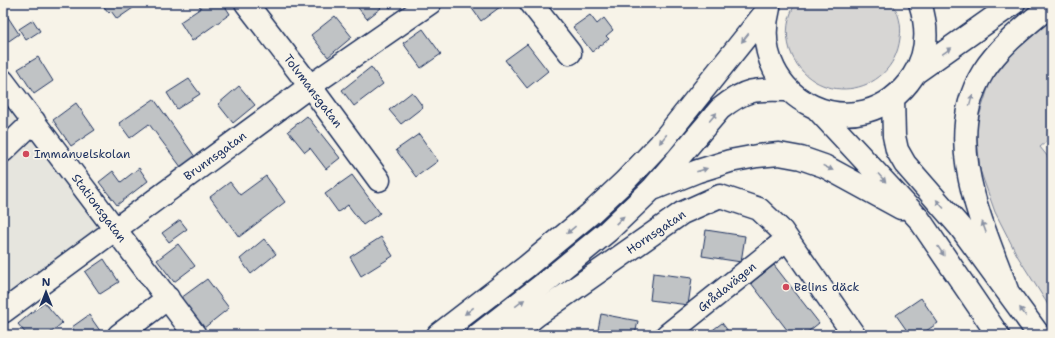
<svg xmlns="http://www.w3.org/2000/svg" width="1055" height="338" font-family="'Shantell Sans',sans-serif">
  <rect width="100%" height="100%" fill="#f7f3e8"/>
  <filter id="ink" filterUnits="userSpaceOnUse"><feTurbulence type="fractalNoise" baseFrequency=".025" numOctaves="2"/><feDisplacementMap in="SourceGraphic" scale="8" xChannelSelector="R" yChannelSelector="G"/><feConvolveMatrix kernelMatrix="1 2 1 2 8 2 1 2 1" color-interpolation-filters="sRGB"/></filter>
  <g filter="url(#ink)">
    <path fill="#e6e5de" d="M3 95 101 227 3 299Z"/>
    <path fill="#d7d6d4" stroke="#798299" d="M796 3H892C899 13 902 26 900 38 893 99 810 108 790 50 785 34 787 17 796 3Z
      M1052 19V137L1040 147 1052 162V311L1018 257 995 212 980 170 976 126 990 82 1013 53Z"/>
    <path fill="#c0c3c5" stroke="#1b2f5e" d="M101 3H130L133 8 117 19 111 11 109 13Z
      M197 3H223L230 14 192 41 180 22 201 8Z
      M357 3H377L381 8 367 19 355 4Z
      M386 3H397L390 8Z
      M468 3H503L504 4 481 21Z
      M4 11 19 34 3 45V12Z
      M590 15 597 24 604 18 613 30 606 36 609 39 592 52 573 27Z
      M335 16 352 37 328 57 311 35Z
      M33 20 40 31 26 40 19 29Z
      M423 29 441 54 421 68 403 43Z
      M527 44 548 71 527 88 505 60Z
      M38 57 53 81 34 94 18 69Z
      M371 67 383 84 354 106 342 90Z
      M189 79 200 94 177 109 167 93Z
      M239 86 255 105 233 123 218 104Z
      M412 92 423 107 401 124 389 110Z
      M154 99 198 161 184 171 149 124 130 138 119 123Z
      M76 103 95 130 71 146 53 120Z
      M307 116 340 158 326 169 310 148 305 152 288 131Z
      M419 134 438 161 416 177 396 150Z
      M139 168 148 181 117 205 99 182 113 171 121 182Z
      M352 175 380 213 363 225 348 205 338 212 325 194Z
      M266 176 285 202 239 237 210 197 230 182 240 195Z
      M180 220 187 229 169 242 162 233Z
      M706 230 745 236 741 262 702 256Z
      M381 237 393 256 361 276 350 257Z
      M264 239 276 254 251 274 240 259Z
      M178 244 195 266 174 282 157 260Z
      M104 259 119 282 100 294 85 272Z
      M774 265 819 323 804 335H791L751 283Z
      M653 273 692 278 688 305 650 300Z
      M207 279 229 308 204 328 181 298Z
      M921 298 938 323 920 335H910L896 315Z
      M44 302 62 323 48 335H27L18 324Z
      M601 314 638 321 635 335H597Z
      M89 315 103 335H77L72 327Z
      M722 323 731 335H706Z
      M146 330 150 335H140Z"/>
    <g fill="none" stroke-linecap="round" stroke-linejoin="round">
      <defs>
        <path id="minor" d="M246 3 310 86 379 180
          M531 3 570 53
          M3 81 195 335
          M3 151 34 121
          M3 312 310 86 430 3
          M119 335 168 298
          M512 335 537 315 682 213 720 196 759 209 782 231 854 335
          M667 335 787 239"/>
        <path id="highway" d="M769 8C745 101 861 154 913 76 928 54 928 28 920 3
          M915 73 1014 3
          M893 98 894 136 897 150 905 164 960 227 1039 335
          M817 109 919 219 998 335
          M653 189 698 171 730 161 757 156 779 154 801 158 824 166 901 208
          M1007 290C983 224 941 140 983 72 1000 45 1028 24 1052 4
          M438 335 526 267 590 214 625 181 660 144 769 8
          M478 335 541 286 608 231 652 189 720 109C746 88 756 89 788 90"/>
      </defs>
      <use href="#minor" stroke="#1b2f5e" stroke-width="25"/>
      <use href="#highway" stroke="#1b2f5e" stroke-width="25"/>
      <use href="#minor" stroke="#f7f3e8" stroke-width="22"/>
      <use href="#highway" stroke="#f7f3e8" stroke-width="22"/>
    </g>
    <defs><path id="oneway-solid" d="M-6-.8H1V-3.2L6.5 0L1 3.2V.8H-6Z"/></defs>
    <g fill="#8991a3">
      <use href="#oneway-solid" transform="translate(745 38) rotate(129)"/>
      <use href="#oneway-solid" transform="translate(947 51) rotate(-35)"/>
      <use href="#oneway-solid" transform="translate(971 100) rotate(-75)"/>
      <use href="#oneway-solid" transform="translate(713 117) rotate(-50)"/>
      <use href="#oneway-solid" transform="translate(663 139) rotate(129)"/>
      <use href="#oneway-solid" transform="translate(828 168) rotate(26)"/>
      <use href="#oneway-solid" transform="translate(702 170) rotate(-18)"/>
      <use href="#oneway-solid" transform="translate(882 178) rotate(48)"/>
      <use href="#oneway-solid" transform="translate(940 204) rotate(-131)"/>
      <use href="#oneway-solid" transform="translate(620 220) rotate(-44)"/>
      <use href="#oneway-solid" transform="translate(984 227) rotate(-110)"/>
      <use href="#oneway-solid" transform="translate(571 230) rotate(140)"/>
      <use href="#oneway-solid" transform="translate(941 251) rotate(56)"/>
      <use href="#oneway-solid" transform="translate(520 303) rotate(-37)"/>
      <use href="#oneway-solid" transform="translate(469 311) rotate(142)"/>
      <use href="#oneway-solid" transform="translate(1023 312) rotate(-126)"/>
    </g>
  </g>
  <g fill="#d1495b" stroke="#f7f3e8" stroke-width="1.5">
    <circle cx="26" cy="154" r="4"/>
    <circle cx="786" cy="287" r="4"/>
  </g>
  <g text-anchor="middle" stroke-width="3.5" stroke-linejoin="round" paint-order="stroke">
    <g font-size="12" fill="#1b2f5e" stroke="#f7f3e8">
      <text transform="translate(313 91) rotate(53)" y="4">Tolvmansgatan</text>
      <text transform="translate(215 156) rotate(-36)" y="4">Brunnsgatan</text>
      <text transform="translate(99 208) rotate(53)" y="4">Stationsgatan</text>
      <text transform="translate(656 232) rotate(-34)" y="4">Hornsgatan</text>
      <text transform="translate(727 287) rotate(-39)" y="4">Grådavägen</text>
    </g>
    <g font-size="12" fill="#1b2f5e" stroke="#f7f3e8" text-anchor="start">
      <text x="34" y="158">Immanuelskolan</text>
      <text x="794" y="291">Belins däck</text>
    </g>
  </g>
  <rect width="1055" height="338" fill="none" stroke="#f7f3e8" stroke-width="16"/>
  <rect x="8" y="8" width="1039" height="322" fill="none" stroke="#1b2f5e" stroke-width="1.5" filter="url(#ink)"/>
  <g transform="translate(46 292)" stroke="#f7f3e8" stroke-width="3" paint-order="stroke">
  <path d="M0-3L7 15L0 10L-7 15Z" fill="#1b2f5e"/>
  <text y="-6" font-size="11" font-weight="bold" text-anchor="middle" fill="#1b2f5e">N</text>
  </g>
</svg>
